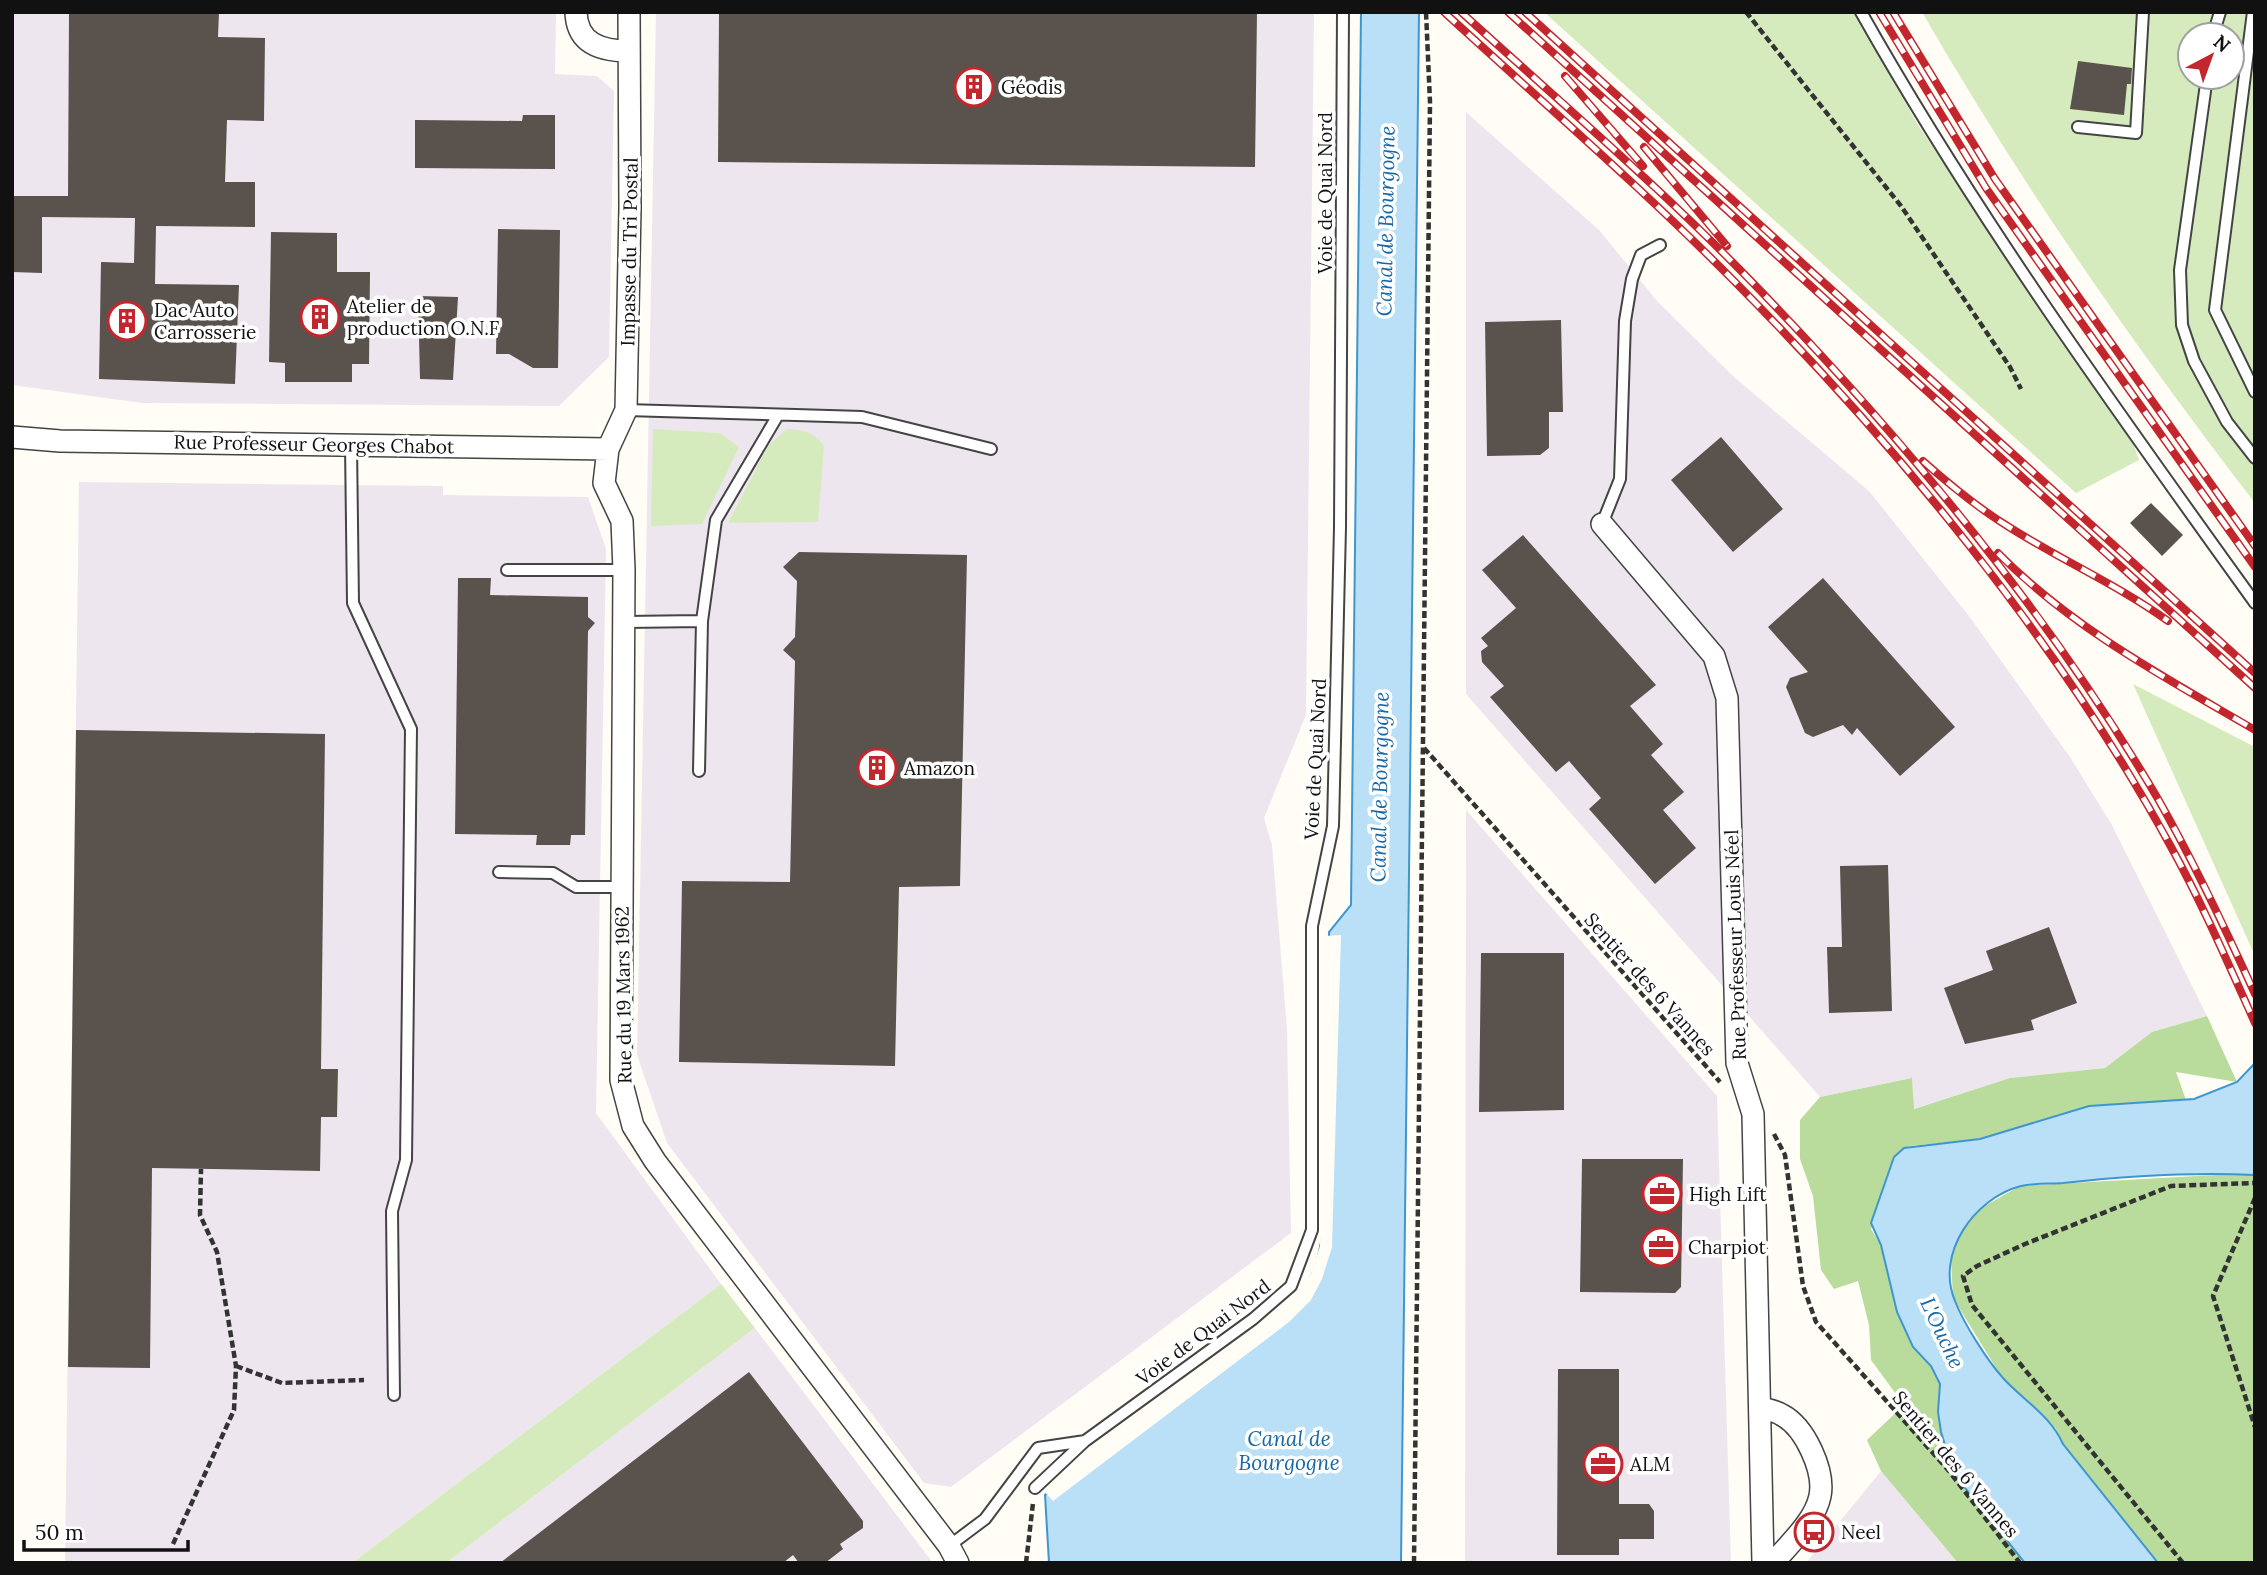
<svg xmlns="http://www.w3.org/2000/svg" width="2267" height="1575" font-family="Lora,serif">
  <rect width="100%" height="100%" fill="#fffdf5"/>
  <path fill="#eee6ef" d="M12 12H556L555 74 597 76 614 91 609 357 559 406 142 403 12 385Z
    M656 12H1314L1306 715 1264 818 1272 845 1287 1029 1291 1233 951 1487 924 1483 667 1143 637 1055Z
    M1466 112 1599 230 1658 302 1733 376 1869 491 1969 616 2070 757 2112 825 2207 1016 2152 1032 2105 1068 2010 1078 1913 1109 1912 1078 1820 1097 1466 694Z
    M79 482 443 486V495L588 497 606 549 596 1113 721 1284 352 1563H65Z
    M1466 810 1717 1096 1731 1563H1465Z
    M755 1328 933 1563H446Z
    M1881 1471 1958 1563H1806Z"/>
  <path fill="#d5ebbd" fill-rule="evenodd" d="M1544 12H1854L1918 125 2133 443 2139 460 2076 493Z
    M1922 12H2255V503C2134 346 2021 184 1922 12ZM2190 35H2232V77H2190Z
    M653 429 720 433 739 447 702 524 651 526Z
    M787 429C804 430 814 432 824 446L818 522 728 523 768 446Z
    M2133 684 2255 747V956Z
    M721 1284 755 1328 446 1563H352Z"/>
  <path fill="#b9dc9c" d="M2207 1016 2237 1082 2176 1072 2186 1100 2089 1106 1980 1139 1909 1146 1871 1229 1881 1245 1897 1312 1913 1347 1931 1366 1941 1384 1980 1510 2025 1563H1958L1881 1471 1867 1440 1904 1405 1871 1360 1869 1325 1858 1281 1834 1289 1821 1270 1813 1196 1800 1159V1120L1820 1097 1912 1078 1914 1109 2010 1078 2105 1068 2152 1032Z
    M2233 1174 2255 1175V1563H2158L2063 1444 2056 1429 2001 1376 1953 1298 1951 1260 1960 1234 1974 1212 2020 1186Z"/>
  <path fill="#b9e0f7" stroke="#3f96cf" stroke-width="2" d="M1361 12H1419L1401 1563H1049L1045 1495 1282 1316C1315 1283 1319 1261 1325 1217L1329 932 1351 905Z
    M2255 1063V1175C2192 1172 2126 1176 2063 1183 2050 1184 2034 1183 2021 1186 1974 1198 1935 1254 1955 1301 1964 1324 1987 1360 2003 1378 2023 1400 2051 1416 2063 1444L2158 1563H2025L1954 1474 1941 1432 1938 1412 1940 1384 1931 1366 1913 1347 1897 1312 1881 1245 1871 1223 1894 1157 1904 1148 1980 1139 2089 1106 2194 1099 2237 1082Z"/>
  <path fill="#fffdf5" d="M1341 935 1332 1247 1322 1279 1311 1300 1289 1322 1053 1501 1044 1491 1280 1313 1299 1294 1311 1274 1320 1246 1325 936Z"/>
  <path fill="#5a524d" d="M69 12H219L218 37 265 38 264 121 227 120 225 182H255V227L156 226 155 284 239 285 235 384 99 379 101 262 134 263 135 218 42 217V273L12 272V196H68Z
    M719 12H1257L1255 167 718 162Z
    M2078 61 2132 68 2131 84H2127L2124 115 2070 109Z
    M523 115H555V169L415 168V120L522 121Z
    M498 229 560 230 558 368H533L509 354H496Z
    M271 232 337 233V272H370L369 364H352V382H285V363L269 362Z
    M418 296 458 297 453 380 420 379Z
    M1561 320 1563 412H1549V448L1540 455 1487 456 1485 322Z
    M1721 437 1783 509 1733 552 1671 480Z
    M2151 503 2183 535 2162 556 2130 523Z
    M1523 535 1656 685 1630 706 1663 744 1651 755 1684 792 1663 810 1696 848 1655 884 1589 809 1601 798 1569 761 1556 772 1490 697 1504 686 1482 662 1481 651 1488 646 1481 638 1516 608 1482 570Z
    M799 552 967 555 960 886 899 887 895 1066 679 1062 682 881 790 882 795 661 783 650 795 637 797 581 783 567Z
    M458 578H491L490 595 588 597V617L595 623 588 631 585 835H571L570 845H536L537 835 455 834Z
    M1823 578 1955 727 1900 776 1857 728 1852 735 1843 725 1813 737 1805 733 1786 687 1790 678 1808 672 1768 627Z
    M76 730 325 734 321 1069H338L337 1117H321L320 1171 152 1168 150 1368 68 1367Z
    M1888 865 1892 1011 1829 1013 1827 947H1842L1840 866Z
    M2049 927 2077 1003 2031 1020 2034 1030 1965 1044 1944 988 1993 970 1986 951Z
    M1481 953H1564V1110L1479 1112Z
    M1582 1159H1683L1681 1287 1675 1293 1580 1292Z
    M1558 1369H1619V1504H1649L1654 1511V1539H1619V1555H1557Z
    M749 1372 863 1521V1528L840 1544 843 1549 825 1563H799L793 1555 783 1563H500Z"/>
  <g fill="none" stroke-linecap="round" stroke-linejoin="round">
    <defs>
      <path id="service" d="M1861 12C1977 218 2117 411 2255 603
        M2253 12 2215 310 2255 392
        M2213 35 2220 12
        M2207 77 2180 270 2182 325 2194 361 2227 422 2255 458
        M2078 127 2136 133 2143 12
        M626 410 862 417 991 449
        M351 445 353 603 411 729 406 1160 392 1211 394 1395
        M1602 524 1620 479 1625 321 1632 279 1641 255 1660 245
        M507 570H624
        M625 622 702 621
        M699 771 702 621 716 520 778 415
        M499 872 553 873 576 887H623
        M1035 1488 1085 1441
        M949 1546 985 1519 1038 1448 1085 1441 1253 1319 1291 1286 1312 1230V926L1333 826 1340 527 1343 12"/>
      <path id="minor" d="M576 12C577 44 602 51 629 51
        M629 12 630 208 626 410 608 449 604 483 622 521 624 570 621 1080 633 1126 655 1161 949 1546 958 1563
        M12 437 60 441 608 449
        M1602 524 1714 656 1727 698 1737 1063 1753 1114 1763 1563
        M1762 1408C1768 1410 1776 1411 1782 1415 1805 1427 1825 1471 1820 1496 1815 1521 1789 1544 1773 1563"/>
    </defs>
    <use href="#service" stroke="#444" stroke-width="14"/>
    <use href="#minor" stroke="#444" stroke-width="24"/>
    <path stroke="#333" stroke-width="4.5" stroke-dasharray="7 3.5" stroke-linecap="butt" d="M1746 12 1901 206 2010 367 2021 389
      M1424 748 1720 1082
      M1774 1134 1785 1155 1803 1286 1816 1322 1949 1471 2020 1563
      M2255 1198 2213 1296 2255 1427
      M236 1366 282 1383 364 1380
      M173 1544 234 1410 236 1366 217 1252 200 1215 201 1169
      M1026 1563 1033 1503
      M1414 1563 1430 102 1426 12
      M2183 1563 1972 1305 1963 1276 1977 1266 2025 1244 2171 1186 2255 1183"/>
    <use href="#service" stroke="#fff" stroke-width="10"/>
    <use href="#minor" stroke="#fff" stroke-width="21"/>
    <defs>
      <path id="rail" d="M1444 12C1541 101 1641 187 1733 280 1896 444 2059 642 2170 845 2202 903 2228 963 2255 1023
        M1461 12C1567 108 1676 201 1774 305 1917 455 2053 620 2158 799 2194 862 2225 928 2255 994
        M1508 12 2255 688
        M1525 12 2255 673
        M1879 12 1986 188 2255 567
        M1893 12 1995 179 2255 546
        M1565 76 1643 166
        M1644 147 1727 246
        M1923 461C1950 485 1978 508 2009 527 2061 560 2118 585 2168 621
        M1998 553C2072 628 2164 677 2255 730"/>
    </defs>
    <use href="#rail" stroke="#c4262e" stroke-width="8"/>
    <use href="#rail" stroke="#fff" stroke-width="5" stroke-dasharray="16" stroke-linecap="butt"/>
  </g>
  <defs>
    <symbol id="building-ring" viewBox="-11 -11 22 22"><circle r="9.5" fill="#fff" stroke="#c4262e" stroke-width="1.5"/><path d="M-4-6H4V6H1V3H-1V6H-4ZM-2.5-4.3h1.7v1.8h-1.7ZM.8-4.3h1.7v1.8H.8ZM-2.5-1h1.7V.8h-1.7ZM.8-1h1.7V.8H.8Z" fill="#c4262e"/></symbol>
    <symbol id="office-ring" viewBox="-11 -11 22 22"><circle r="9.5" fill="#fff" stroke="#c4262e" stroke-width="1.5"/><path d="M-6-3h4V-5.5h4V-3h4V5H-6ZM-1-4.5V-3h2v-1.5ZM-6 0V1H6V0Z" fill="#c4262e"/></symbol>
    <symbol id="bus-ring" viewBox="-11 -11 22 22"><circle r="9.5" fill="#fff" stroke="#c4262e" stroke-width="1.5"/><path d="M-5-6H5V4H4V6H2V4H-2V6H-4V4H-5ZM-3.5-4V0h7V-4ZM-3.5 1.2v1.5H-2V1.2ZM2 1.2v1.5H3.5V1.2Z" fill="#c4262e"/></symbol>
  </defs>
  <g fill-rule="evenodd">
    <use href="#building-ring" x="952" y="65" width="44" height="44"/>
    <use href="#building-ring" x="298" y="295" width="44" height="44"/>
    <use href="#building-ring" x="105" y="299" width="44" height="44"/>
    <use href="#building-ring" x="855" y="746" width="44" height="44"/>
    <use href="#office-ring" x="1640" y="1172" width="44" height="44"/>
    <use href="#office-ring" x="1639" y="1225" width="44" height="44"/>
    <use href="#office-ring" x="1581" y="1442" width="44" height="44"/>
    <use href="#bus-ring" x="1792" y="1510" width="44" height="44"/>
  </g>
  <g text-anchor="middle" stroke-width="7" stroke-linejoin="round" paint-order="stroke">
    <g font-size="19" fill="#111" stroke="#fff" text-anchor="start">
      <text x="1001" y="94">Géodis</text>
      <text x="347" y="313">Atelier de<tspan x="347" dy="22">production O.N.F</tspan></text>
      <text x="154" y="317">Dac Auto<tspan x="154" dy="22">Carrosserie</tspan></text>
      <text x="904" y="775">Amazon</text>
      <text x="1689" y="1201">High Lift</text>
      <text x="1688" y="1254">Charpiot</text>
      <text x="1630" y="1471">ALM</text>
      <text x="1841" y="1539">Neel</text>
    </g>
    <g font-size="19" fill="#111" stroke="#fff">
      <text transform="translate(1325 193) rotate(-90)" y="7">Voie de Quai Nord</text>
      <text transform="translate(629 252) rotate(-89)" y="7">Impasse du Tri Postal</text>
      <text transform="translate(314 444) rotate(1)" y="7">Rue Professeur Georges Chabot</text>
      <text transform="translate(1315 759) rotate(-87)" y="7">Voie de Quai Nord</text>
      <text transform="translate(1735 945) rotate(-92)" y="7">Rue Professeur Louis Néel</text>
      <text transform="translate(1650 984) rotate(48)" y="7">Sentier des 6 Vannes</text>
      <text transform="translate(623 995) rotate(-91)" y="7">Rue du 19 Mars 1962</text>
      <text transform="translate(1203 1332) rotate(-37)" y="7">Voie de Quai Nord</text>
      <text transform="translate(1956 1464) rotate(50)" y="7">Sentier des 6 Vannes</text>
    </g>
    <g font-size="21" font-style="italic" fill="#1768a6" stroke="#fff">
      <text transform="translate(1386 221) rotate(-89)" y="7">Canal de Bourgogne</text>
      <text transform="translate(1380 787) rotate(-89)" y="7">Canal de Bourgogne</text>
      <text transform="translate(1942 1333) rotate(65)" y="7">L'Ouche</text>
      <text x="1289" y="1446">Canal de<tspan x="1289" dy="24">Bourgogne</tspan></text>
    </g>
  </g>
  <rect width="2267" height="1575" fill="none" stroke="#111111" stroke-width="28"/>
  <g transform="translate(2211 56) rotate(41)"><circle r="33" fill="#ffffff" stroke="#a0a0a0" stroke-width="2"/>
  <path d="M0-5L12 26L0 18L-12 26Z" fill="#c4262e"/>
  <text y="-10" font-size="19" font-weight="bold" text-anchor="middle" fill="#111111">N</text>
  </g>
  <path d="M24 1540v10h164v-10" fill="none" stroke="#111111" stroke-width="3.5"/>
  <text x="35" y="1540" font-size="21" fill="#111111" stroke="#ffffff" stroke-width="5" paint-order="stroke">50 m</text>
</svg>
